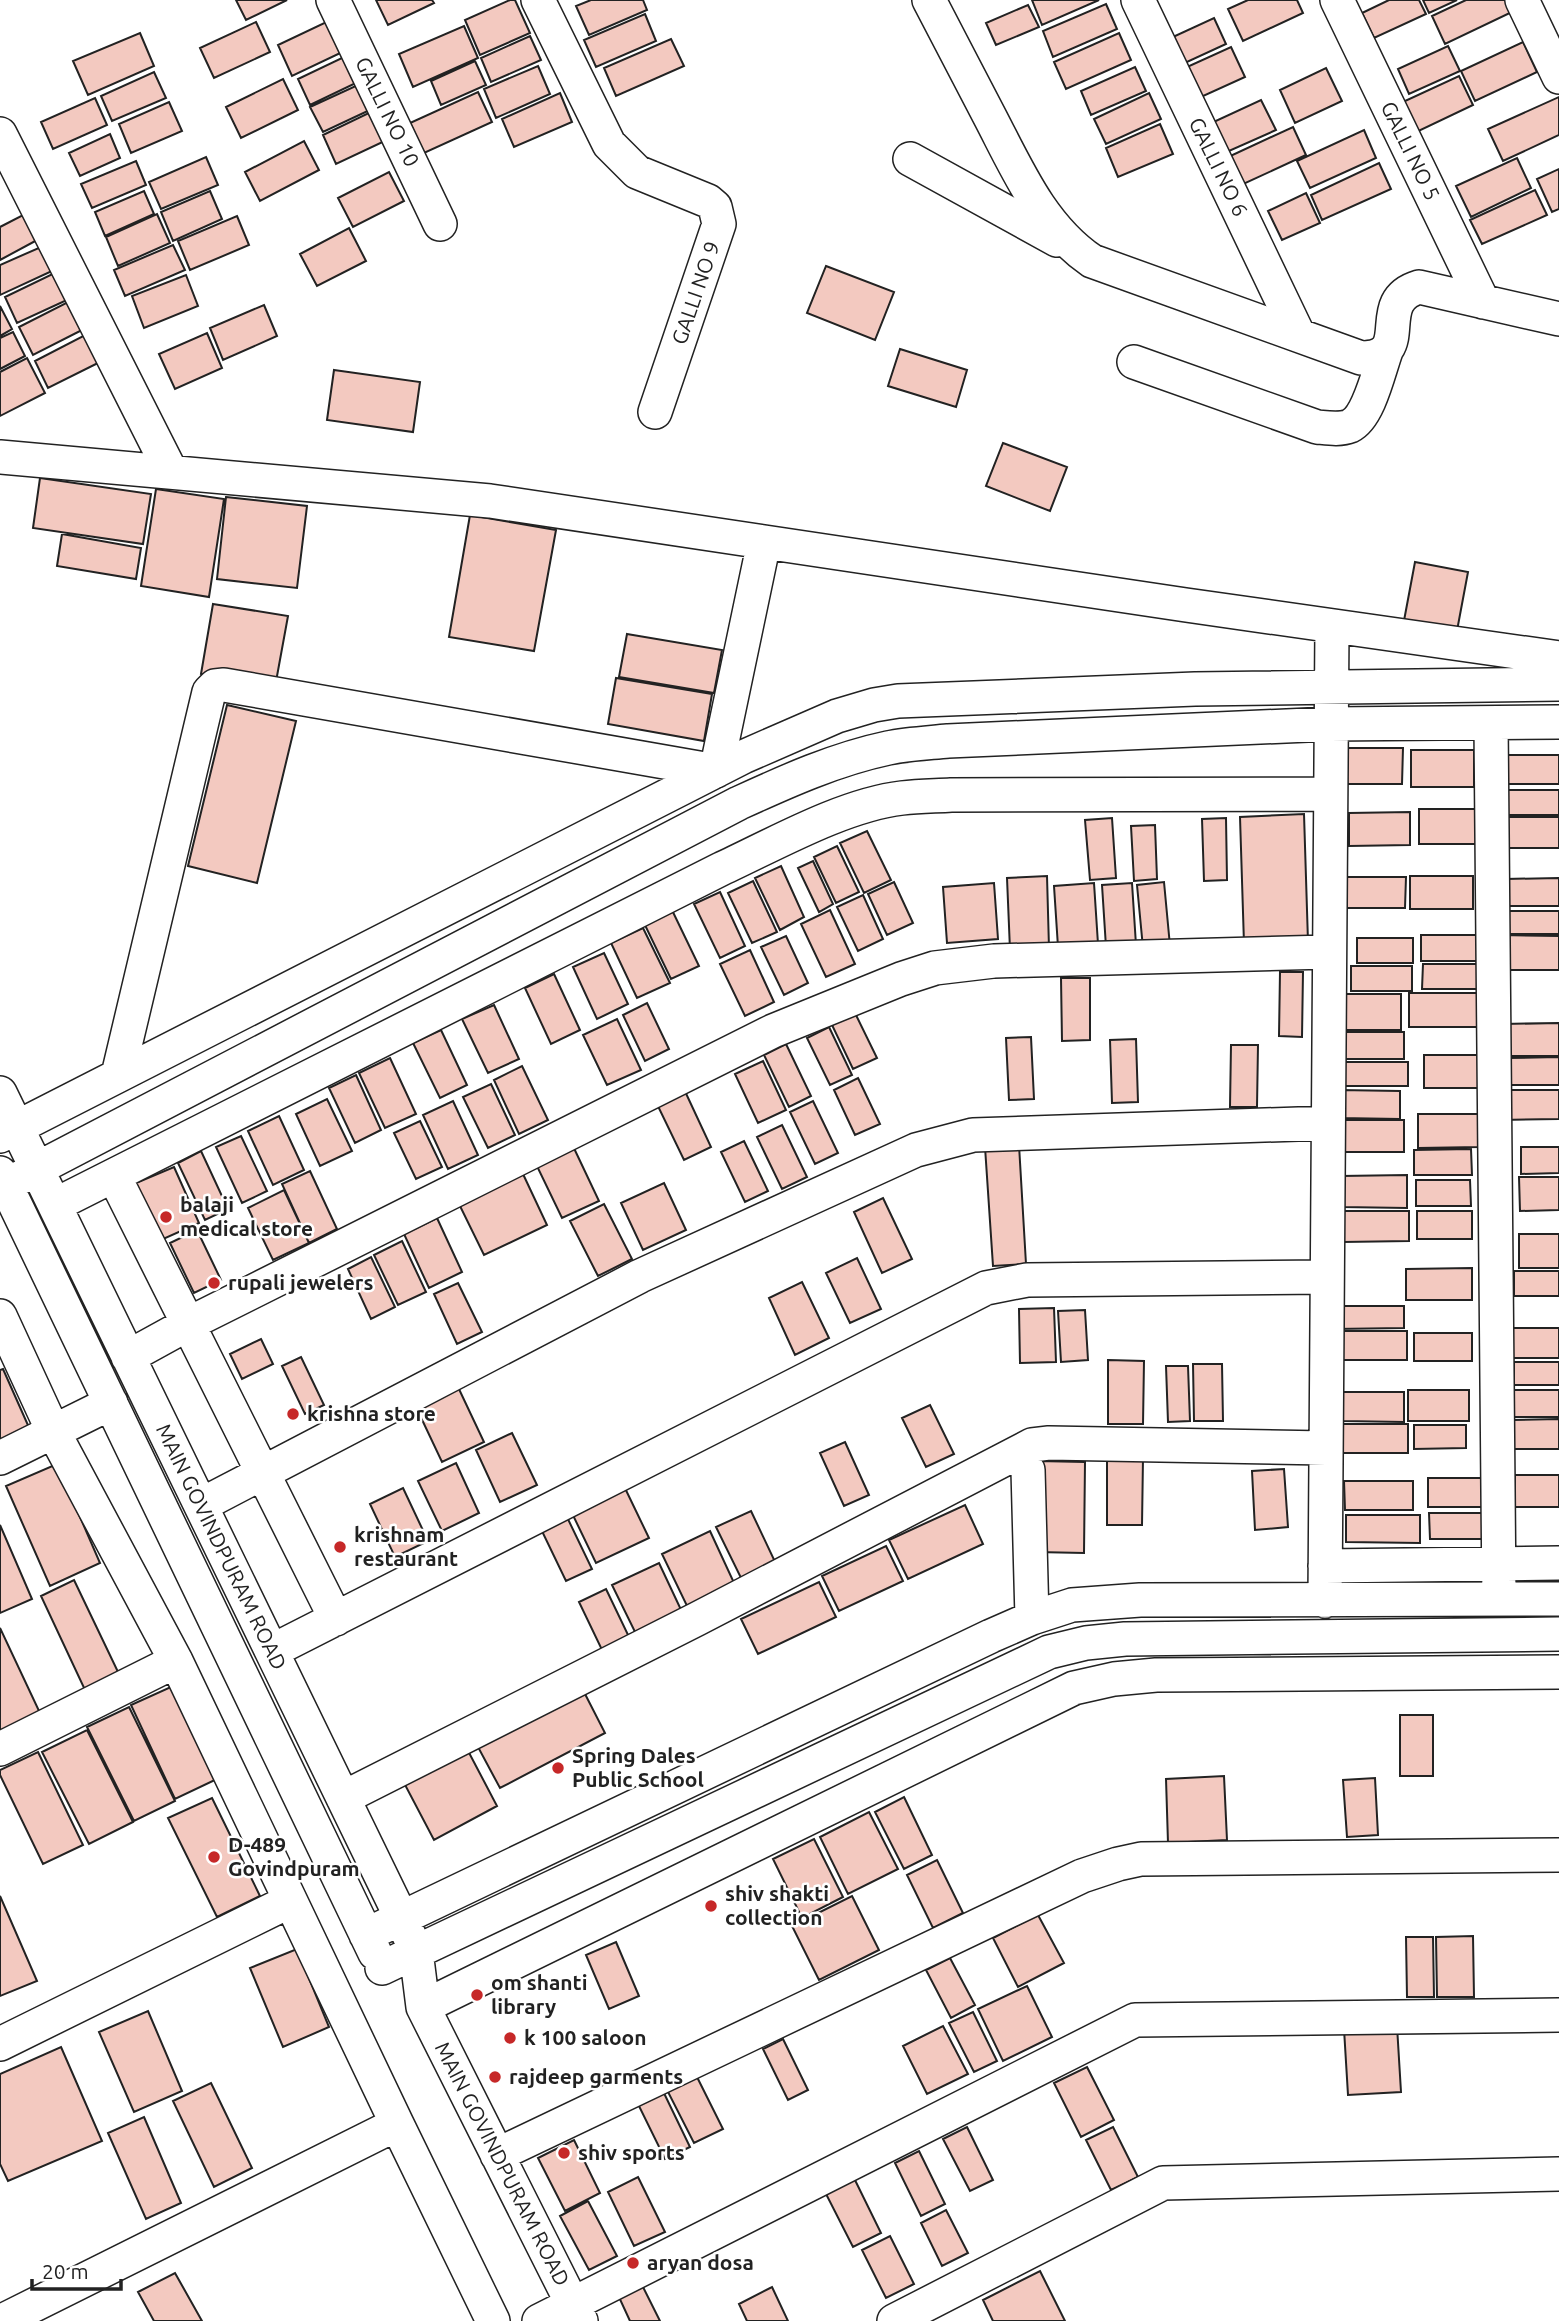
<svg xmlns="http://www.w3.org/2000/svg" width="1559" height="2321" font-family="Ubuntu,sans-serif">
  <rect width="100%" height="100%" fill="#fff"/>
  <path fill="#f3c9c0" stroke="#222" stroke-width="2" d="M236 0H287L246 20Z
    M376 0H432L434 3 388 25Z
    M510 0H515L530 33 480 55 465 20Z
    M591 0H643L647 10 589 35 576 6Z
    M1032 0H1099L1042 25Z
    M1248 0H1297L1303 13 1243 41 1228 9Z
    M1389 0H1419L1426 14 1374 38 1362 13Z
    M1423 0H1457L1429 13Z
    M1466 0H1509L1514 11 1445 44 1432 16Z
    M1106 4 1117 29 1053 57 1043 31Z
    M1028 5 1039 27 996 45 986 23Z
    M645 14 656 41 596 67 584 40Z
    M339 16 353 47 292 76 278 45Z
    M1214 18 1226 44 1174 68 1162 42Z
    M256 22 270 52 214 78 200 48Z
    M464 26 478 58 413 87 399 54Z
    M140 33 154 66 88 95 73 61Z
    M1119 33 1131 60 1066 89 1054 62Z
    M530 36 541 60 491 82 481 58Z
    M671 39 684 66 616 96 604 68Z
    M1523 42 1537 72 1475 101 1461 71Z
    M1448 46 1460 71 1409 94 1398 69Z
    M1231 47 1245 77 1190 102 1176 72Z
    M346 56 358 82 310 105 298 79Z
    M475 61 486 85 441 105 431 81Z
    M538 66 550 94 496 118 484 89Z
    M1135 67 1146 91 1091 115 1081 91Z
    M1326 68 1342 101 1295 123 1280 90Z
    M154 72 166 98 112 121 101 96Z
    M1459 76 1473 105 1406 137 1392 107Z
    M283 79 298 110 241 138 226 107Z
    M360 84 372 109 323 132 310 107Z
    M478 92 492 122 424 153 410 123Z
    M560 93 572 122 514 147 502 119Z
    M1149 93 1161 119 1106 144 1094 119Z
    M1559 97V135L1503 161 1488 129Z
    M95 98 107 125 53 149 41 122Z
    M1261 100 1276 130 1220 155 1207 125Z
    M169 102 182 131 131 153 119 124Z
    M375 110 389 139 336 164 323 135Z
    M1160 124 1173 154 1118 177 1106 148Z
    M1293 127 1306 155 1239 186 1226 158Z
    M1364 130 1376 158 1310 188 1297 161Z
    M110 134 120 158 80 176 69 153Z
    M304 141 319 170 260 201 245 172Z
    M206 157 218 185 161 209 149 182Z
    M1517 158 1531 188 1471 217 1456 186Z
    M136 161 146 185 92 208 81 184Z
    M1379 163 1391 189 1322 220 1311 195Z
    M1559 169V209L1552 212 1537 179Z
    M389 172 404 201 353 227 338 198Z
    M1535 190 1547 215 1482 244 1470 220Z
    M144 191 154 214 105 236 95 212Z
    M210 191 222 219 173 241 161 212Z
    M1306 193 1320 223 1282 240 1268 211Z
    M25 214 39 239 0 260V227Z
    M157 214 170 243 118 266 106 237Z
    M237 216 249 245 190 270 178 241Z
    M349 228 366 261 317 286 300 254Z
    M173 245 185 270 125 296 114 270Z
    M41 247 52 271 0 295V265Z
    M826 266 894 292 875 340 807 313Z
    M67 267 80 294 17 323 5 297Z
    M186 275 198 306 144 328 132 296Z
    M70 301 84 329 33 355 19 327Z
    M264 305 277 336 223 360 210 328Z
    M0 306 12 329 0 336Z
    M13 332 25 356 0 369V338Z
    M89 333 104 360 48 388 35 361Z
    M207 333 222 368 175 389 159 354Z
    M900 349 967 370 956 407 888 386Z
    M27 358 45 393 0 416V372Z
    M334 370 420 382 413 432 327 420Z
    M1003 443 1067 467 1050 511 986 486Z
    M40 478 151 494 143 544 33 528Z
    M156 489 224 499 209 597 141 586Z
    M226 497 307 506 297 588 217 579Z
    M470 515 556 530 534 651 449 637Z
    M62 534 141 548 136 579 57 566Z
    M1415 562 1468 572 1456 636 1403 626Z
    M213 604 288 616 275 687 201 674Z
    M627 634 722 650 714 693 619 677Z
    M616 678 712 694 704 741 608 724Z
    M227 705 296 721 257 883 188 866Z
    M1337 748H1403L1402 784H1337Z
    M1411 750H1474V787H1411Z
    M1505 755H1559V784H1505Z
    M1507 790H1559V815H1507Z
    M1419 809H1477V844H1419Z
    M1410 812V845L1349 846V813Z
    M1304 814 1308 942 1244 944 1240 817Z
    M1496 817H1559V848H1496Z
    M1112 818 1116 878 1090 880 1085 820Z
    M1226 818 1227 880 1204 881 1202 819Z
    M1155 825 1157 879 1134 881 1131 826Z
    M867 831 891 880 864 893 840 843Z
    M837 846 859 892 836 903 814 857Z
    M813 861 833 904 819 912 798 868Z
    M781 866 804 917 780 930 755 878Z
    M1047 876 1049 948 1010 950 1007 878Z
    M1410 876H1473V909H1410Z
    M1334 877H1406L1405 908H1334Z
    M1559 878V906H1506V879Z
    M753 881 777 932 752 943 728 893Z
    M894 882 913 923 887 935 868 894Z
    M1164 882 1170 946 1143 948 1137 885Z
    M994 883 998 939 947 943 943 887Z
    M1094 883 1098 944 1058 947 1054 886Z
    M1132 883 1136 945 1106 947 1102 885Z
    M720 892 745 946 720 958 694 904Z
    M863 895 883 939 858 951 837 907Z
    M671 908 699 966 671 979 643 921Z
    M830 910 855 964 826 977 801 924Z
    M1508 911H1559V934H1508Z
    M643 928 670 983 637 998 611 943Z
    M1421 935H1478L1479 961H1421Z
    M1501 935 1559 936V970H1501Z
    M786 936 808 983 784 995 761 947Z
    M1357 938H1413V963H1357Z
    M750 950 774 1002 745 1016 720 964Z
    M604 953 628 1004 597 1019 573 967Z
    M1423 964H1480V989H1422Z
    M1351 966H1412V991H1351Z
    M1280 972H1303L1302 1037 1279 1036Z
    M554 974 580 1030 551 1044 525 988Z
    M1061 978H1090V1040L1062 1041Z
    M1409 993H1478L1479 1027H1409Z
    M1328 994H1401V1030H1328Z
    M647 1003 669 1049 645 1061 623 1015Z
    M494 1005 519 1059 488 1073 462 1019Z
    M855 1013 877 1058 853 1069 832 1025Z
    M617 1019 641 1070 607 1085 583 1035Z
    M1559 1023V1056H1503V1024Z
    M829 1027 852 1075 830 1085 807 1038Z
    M441 1030 467 1085 440 1098 413 1043Z
    M1340 1032H1404V1059H1340Z
    M1031 1037 1034 1099 1009 1100 1006 1038Z
    M1136 1039 1138 1102 1112 1103 1110 1040Z
    M786 1044 811 1096 789 1107 764 1055Z
    M1231 1045H1258L1257 1107H1230Z
    M1424 1055H1484V1088H1424Z
    M1559 1057V1085H1507V1058Z
    M390 1058 416 1114 385 1128 359 1073Z
    M763 1061 786 1110 758 1123 735 1074Z
    M1343 1062H1408V1086H1343Z
    M522 1066 548 1120 519 1134 494 1080Z
    M356 1075 381 1130 355 1143 329 1088Z
    M858 1078 880 1124 855 1135 834 1090Z
    M491 1084 515 1135 488 1148 463 1097Z
    M683 1087 711 1147 684 1160 655 1100Z
    M1339 1090 1400 1091V1119L1339 1118Z
    M1501 1090H1559V1119L1500 1120Z
    M327 1099 352 1151 320 1166 296 1114Z
    M453 1101 478 1155 448 1169 423 1115Z
    M813 1101 838 1153 815 1164 790 1112Z
    M1418 1114H1480V1147L1418 1148Z
    M279 1116 304 1170 273 1185 248 1131Z
    M1338 1120H1404V1152H1338Z
    M420 1121 442 1167 416 1179 394 1133Z
    M782 1125 807 1177 782 1189 757 1137Z
    M241 1136 267 1191 242 1203 216 1147Z
    M744 1141 768 1191 745 1202 721 1152Z
    M572 1144 599 1201 562 1218 535 1162Z
    M1019 1145 1026 1264 993 1266 985 1147Z
    M1521 1147H1559V1173L1521 1174Z
    M1471 1149 1472 1175H1414V1150Z
    M201 1151 228 1209 205 1220 178 1163Z
    M174 1167 199 1223 161 1240 136 1183Z
    M310 1171 337 1229 309 1243 282 1184Z
    M523 1174 547 1225 484 1255 459 1204Z
    M1407 1175V1208L1341 1207V1176Z
    M1519 1177H1559V1210L1520 1211Z
    M1416 1180H1470L1471 1206H1416Z
    M664 1183 686 1230 643 1250 621 1203Z
    M284 1190 309 1243 273 1260 248 1208Z
    M883 1198 912 1259 882 1273 854 1212Z
    M604 1204 632 1259 598 1276 570 1221Z
    M1344 1211H1409V1241L1343 1242Z
    M1417 1211H1472V1239H1417Z
    M437 1218 462 1272 429 1288 404 1234Z
    M197 1230 221 1280 194 1293 170 1243Z
    M1519 1234H1559V1268H1519Z
    M402 1241 426 1292 398 1305 374 1255Z
    M371 1257 395 1307 371 1319 348 1269Z
    M857 1258 881 1309 850 1323 826 1273Z
    M1472 1268V1300H1406V1269Z
    M1514 1271H1559V1296H1514Z
    M802 1282 829 1338 795 1355 769 1298Z
    M458 1283 482 1332 457 1344 434 1294Z
    M1334 1306H1404V1328L1334 1329Z
    M1054 1308 1056 1362 1020 1363 1019 1309Z
    M1085 1310 1088 1360 1061 1362 1058 1311Z
    M1508 1328H1559V1358H1508Z
    M1330 1331H1407V1360H1330Z
    M1414 1333H1472V1361H1414Z
    M261 1339 273 1364 242 1379 230 1354Z
    M301 1357 324 1405 305 1414 282 1366Z
    M1108 1360 1144 1361 1143 1424H1108Z
    M1514 1362H1559V1385H1514Z
    M1193 1364H1222L1223 1421H1194Z
    M1166 1366H1188L1190 1421 1168 1422Z
    M3 1369 31 1432 0 1446V1370Z
    M458 1387 484 1442 442 1462 416 1407Z
    M1408 1390H1469V1421H1408Z
    M1506 1390H1559V1417H1506Z
    M1342 1392H1404V1422L1342 1421Z
    M930 1405 954 1454 926 1467 902 1418Z
    M1559 1419V1449H1513V1420Z
    M1336 1424H1408V1453H1336Z
    M1414 1425H1466V1448L1414 1449Z
    M512 1433 537 1485 500 1502 476 1450Z
    M845 1442 869 1495 844 1506 820 1453Z
    M1107 1458H1143L1142 1525H1107Z
    M1038 1461 1085 1462 1084 1553 1036 1552Z
    M456 1463 479 1513 442 1531 418 1481Z
    M57 1464 100 1563 50 1586 6 1486Z
    M1284 1469 1288 1527 1255 1530 1252 1471Z
    M1515 1475H1559V1507H1514Z
    M1428 1478H1489V1507H1428Z
    M1344 1481H1413V1510H1345Z
    M623 1484 649 1538 596 1563 570 1509Z
    M403 1488 428 1541 395 1557 370 1504Z
    M965 1505 983 1544 908 1579 889 1540Z
    M751 1511 777 1566 743 1582 716 1527Z
    M1429 1513H1489V1539H1430Z
    M566 1515 592 1569 566 1581 540 1527Z
    M1346 1515H1420V1543L1346 1542Z
    M0 1525 32 1599 0 1613Z
    M710 1531 735 1585 688 1608 662 1554Z
    M886 1546 903 1581 839 1611 822 1576Z
    M659 1563 683 1614 637 1636 612 1585Z
    M74 1580 119 1674 85 1690 41 1596Z
    M819 1582 836 1617 758 1654 741 1619Z
    M606 1589 630 1639 603 1652 579 1602Z
    M0 1628 40 1713 0 1732Z
    M173 1686 217 1779 175 1799 131 1705Z
    M584 1692 605 1733 500 1788 478 1747Z
    M129 1707 175 1801 134 1821 87 1727Z
    M1400 1715H1433V1776H1400Z
    M87 1730 133 1822 89 1844 42 1752Z
    M466 1747 497 1806 434 1840 403 1781Z
    M38 1752 83 1845 43 1864 0 1775V1770Z
    M1224 1776 1227 1840 1168 1843 1166 1779Z
    M1375 1778 1378 1835 1347 1837 1343 1780Z
    M904 1797 932 1855 904 1869 875 1812Z
    M212 1798 260 1896 217 1917 168 1818Z
    M869 1812 898 1869 848 1894 820 1837Z
    M814 1839 843 1897 802 1918 773 1859Z
    M937 1860 963 1913 933 1928 907 1875Z
    M0 1896 37 1981 0 1996Z
    M852 1896 879 1950 819 1980 792 1926Z
    M1038 1915 1064 1963 1018 1987 993 1938Z
    M1473 1936 1474 1997H1437L1436 1937Z
    M1406 1937H1433L1434 1997H1407Z
    M616 1942 639 1996 609 2009 586 1955Z
    M297 1949 329 2027 283 2047 250 1968Z
    M950 1958 975 2005 951 2018 926 1970Z
    M1027 1986 1052 2037 1003 2061 978 2009Z
    M148 2011 182 2091 134 2112 99 2032Z
    M973 2012 997 2061 974 2072 949 2023Z
    M943 2026 968 2074 927 2094 903 2046Z
    M1397 2026 1401 2092 1348 2095 1344 2029Z
    M783 2039 808 2090 788 2100 763 2049Z
    M61 2047 102 2141 8 2181 0 2164V2074Z
    M1087 2067 1114 2120 1081 2137 1054 2083Z
    M695 2073 723 2129 694 2143 666 2088Z
    M211 2083 252 2168 214 2187 173 2101Z
    M662 2089 690 2147 665 2159 637 2102Z
    M144 2117 181 2203 146 2219 108 2133Z
    M967 2127 993 2180 970 2191 943 2139Z
    M1113 2127 1138 2177 1111 2190 1086 2140Z
    M574 2140 600 2193 565 2211 538 2158Z
    M919 2151 945 2204 921 2216 895 2163Z
    M853 2176 881 2233 853 2247 824 2190Z
    M638 2177 665 2232 634 2246 608 2192Z
    M588 2201 617 2256 589 2270 560 2216Z
    M946 2210 968 2253 942 2266 921 2223Z
    M890 2236 914 2284 886 2298 862 2250Z
    M1040 2271 1065 2321H993L983 2300Z
    M175 2273 202 2321H154L138 2292Z
    M641 2283 660 2321H630L618 2295Z
    M772 2287 788 2321H747L739 2304Z"/>
  <g fill="none" stroke-linecap="round" stroke-linejoin="round">
    <defs>
      <path id="minor" d="M333 0 440 224
        M538 0 609 144 637 172 708 201 715 207 719 224 655 412
        M929 0C950 40 970 79 991 119 1018 171 1042 227 1092 261L1361 358C1418 357 1369 302 1419 287L1559 319
        M1138 0 1298 334
        M1337 0 1483 302
        M1522 0 1559 77
        M0 134 171 472
        M910 159 1057 240
        M1134 362 1317 427C1328 428 1340 430 1350 426 1369 417 1379 370 1386 351
        M0 457 490 501 1186 605 1559 658
        M1491 723 1499 1599
        M118 1075 209 692 215 686 224 685 716 771 764 542
        M0 1093 401 1917 416 1951 423 2007 581 2321
        M0 1136 743 757 837 716 874 705 898 701 1195 689 1559 684
        M0 1173 375 1953
        M114 1176 336 1619
        M6 1185 739 803C787 781 836 759 888 748 907 744 928 743 948 741L1330 724 1559 722
        M55 1205 721 869C775 844 843 805 902 798 919 796 935 796 951 795L1329 794
        M0 1316 53 1431 176 1661 397 2124 493 2321
        M128 1357 188 1324 773 1031 901 979 935 968 994 961 1328 952
        M0 1458 111 1403
        M1028 1470 1032 1618
        M201 1505 640 1276 916 1150 973 1135 1327 1123
        M1325 1566 1559 1563
        M1325 1601 1332 626
        M272 1651 986 1288 1027 1280 1327 1277
        M0 1749 176 1661
        M343 1798 697 1619 1032 1445 1049 1443 1326 1448
        M366 1935 991 1636 1032 1618 1072 1605 1140 1600 1559 1599
        M382 1968 1049 1652 1086 1643 1125 1639 1559 1634
        M423 2007 1074 1688 1114 1679 1156 1675 1559 1672
        M0 2044 290 1901
        M497 2155 1082 1876 1118 1864 1141 1859 1559 1855
        M2 2321 397 2124
        M539 2321 1135 2020 1559 2015
        M894 2321 1163 2183 1559 2174"/>
    </defs>
    <use href="#minor" stroke="#222" stroke-width="36"/>
    <use href="#minor" stroke="#fff" stroke-width="33"/>
  </g>
  <g fill="#c62828" stroke="#fff" stroke-width="2.5">
    <circle cx="166" cy="1217" r="7"/>
    <circle cx="214" cy="1283" r="7"/>
    <circle cx="293" cy="1414" r="7"/>
    <circle cx="340" cy="1547" r="7"/>
    <circle cx="558" cy="1768" r="7"/>
    <circle cx="214" cy="1857" r="7"/>
    <circle cx="711" cy="1906" r="7"/>
    <circle cx="477" cy="1995" r="7"/>
    <circle cx="510" cy="2038" r="7"/>
    <circle cx="495" cy="2077" r="7"/>
    <circle cx="564" cy="2153" r="7"/>
    <circle cx="633" cy="2263" r="7"/>
  </g>
  <g text-anchor="middle" stroke-width="5" stroke-linejoin="round" paint-order="stroke">
    <g font-size="21" fill="#222" stroke="#fff">
      <text transform="translate(387 112) rotate(64)" y="7">GALLI NO 10</text>
      <text transform="translate(1410 151) rotate(64)" y="7">GALLI NO 5</text>
      <text transform="translate(1218 167) rotate(64)" y="7">GALLI NO 6</text>
      <text transform="translate(696 293) rotate(-71)" y="7">GALLI NO 9</text>
      <text transform="translate(221 1547) rotate(64)" y="7">MAIN GOVINDPURAM ROAD</text>
      <text transform="translate(502 2164) rotate(63)" y="7">MAIN GOVINDPURAM ROAD</text>
    </g>
    <g font-size="21" font-weight="bold" fill="#222" stroke="#fff" text-anchor="start">
      <text x="180" y="1212">balaji<tspan x="180" dy="24">medical store</tspan></text>
      <text x="228" y="1290">rupali jewelers</text>
      <text x="307" y="1421">krishna store</text>
      <text x="354" y="1542">krishnam<tspan x="354" dy="24">restaurant</tspan></text>
      <text x="572" y="1763">Spring Dales<tspan x="572" dy="24">Public School</tspan></text>
      <text x="228" y="1852">D-489<tspan x="228" dy="24">Govindpuram</tspan></text>
      <text x="725" y="1901">shiv shakti<tspan x="725" dy="24">collection</tspan></text>
      <text x="491" y="1990">om shanti<tspan x="491" dy="24">library</tspan></text>
      <text x="524" y="2045">k 100 saloon</text>
      <text x="509" y="2084">rajdeep garments</text>
      <text x="578" y="2160">shiv sports</text>
      <text x="647" y="2270">aryan dosa</text>
    </g>
  </g>
  <path d="M32 2279v10h89v-10" fill="none" stroke="#222222" stroke-width="3.5"/>
  <text x="42" y="2279" font-size="21" fill="#222222" stroke="#ffffff" stroke-width="5" paint-order="stroke">20 m</text>
</svg>
